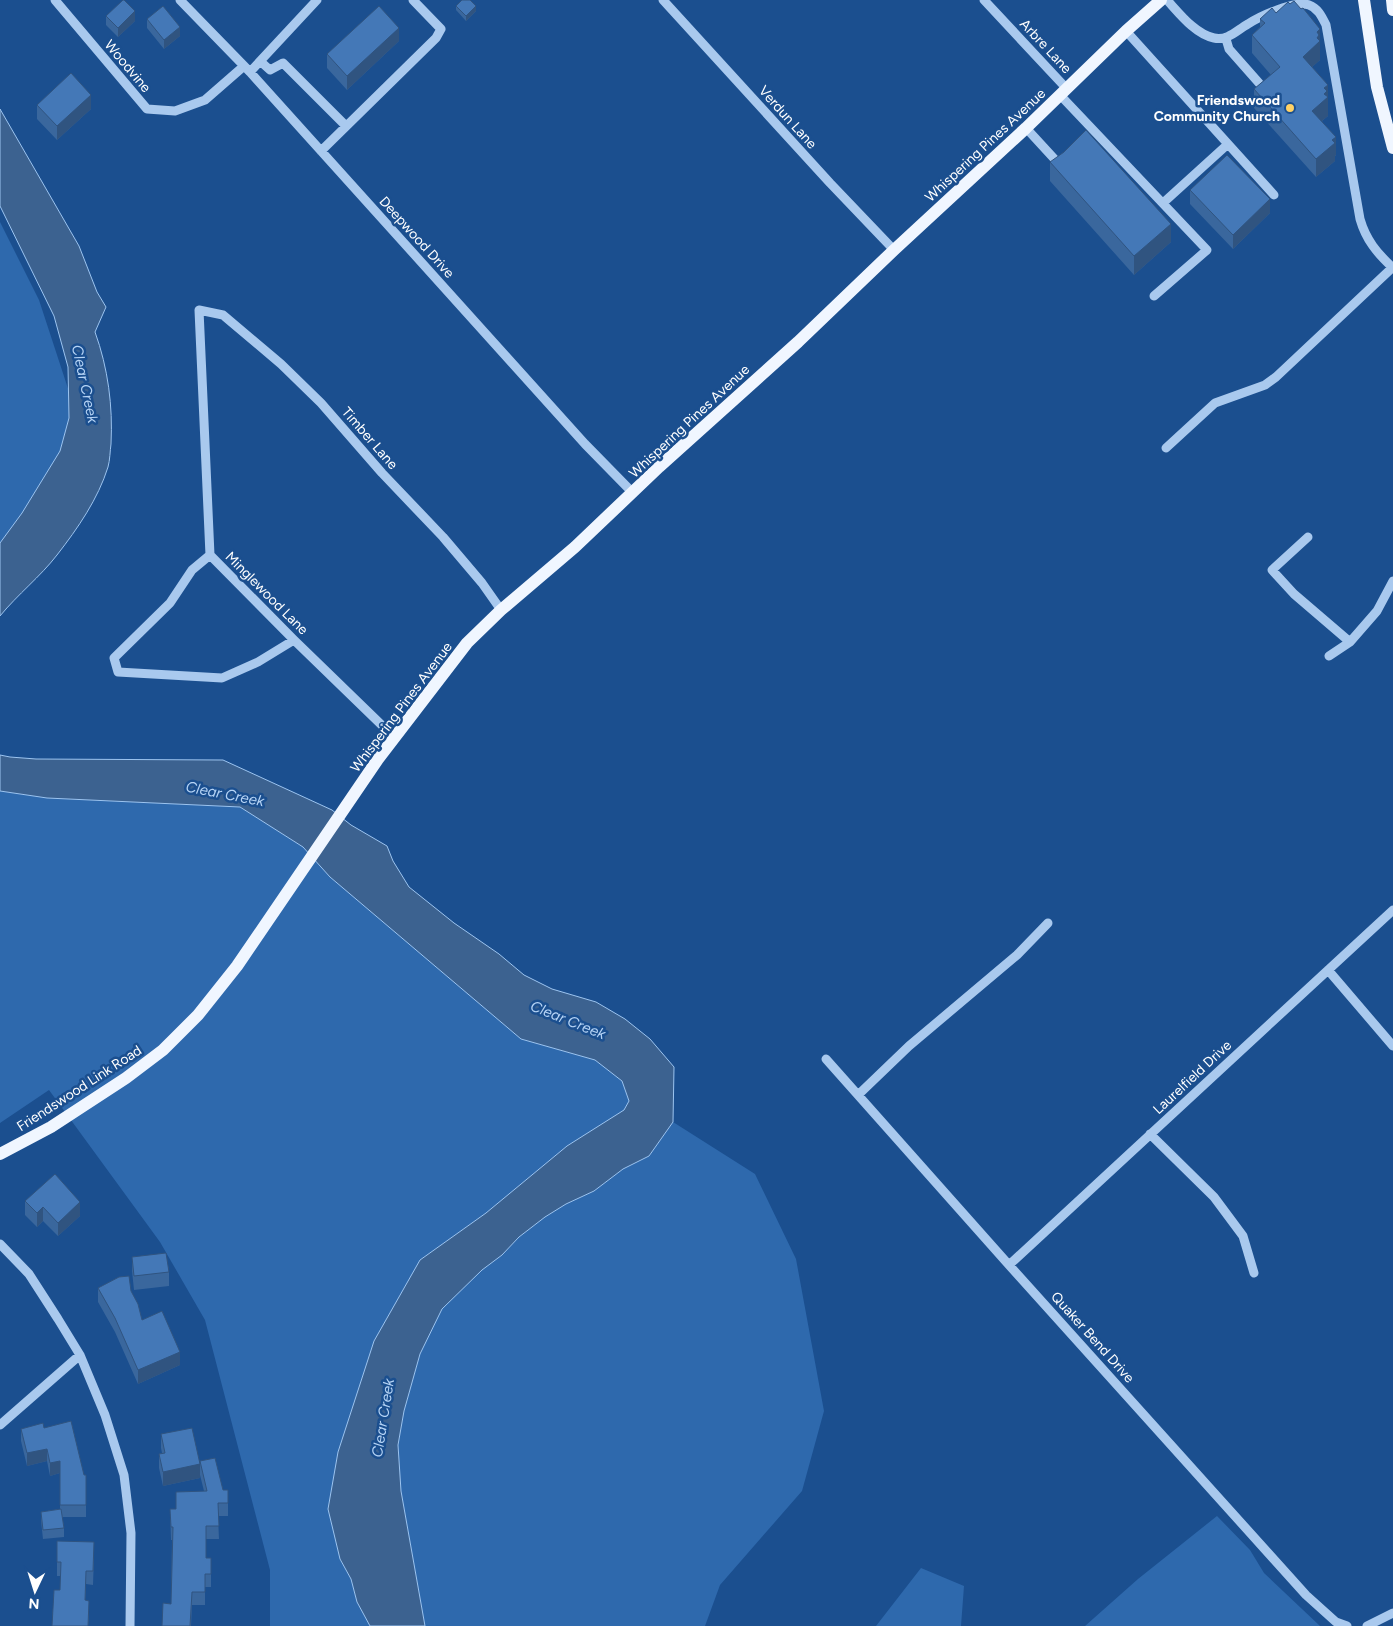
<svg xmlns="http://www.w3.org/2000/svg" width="1393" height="1626" font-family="Figtree,sans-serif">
  <rect width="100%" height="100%" fill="#1b4f8f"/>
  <path fill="#2e69ad" d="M0 222 39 300 77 416 49 486 0 550Z
    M0 791 47 798 240 807 303 847 330 877 521 1039 595 1060 622 1081 629 1101 625 1110 567 1146 486 1213 420 1260 340 1559 351 1579 357 1602 370 1626H270V1570L205 1320 160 1242 49 1090 0 1123Z
    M673 1122 755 1174 796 1259 824 1411 802 1491 720 1585 705 1626H425L401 1491 398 1445 404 1411 420 1354 441 1309 482 1270 502 1255 519 1237 545 1217 566 1204 594 1191 623 1169 649 1156Z
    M1217 1516 1250 1550 1264 1573 1320 1626H1085L1138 1579Z
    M921 1568 964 1586 961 1626H876Z"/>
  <path fill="#3c6290" stroke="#9cc4f0" d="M0 109 79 246 97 292 106 307 95 332C108 368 113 406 111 444 110 451 110 460 108 467 98 499 78 528 57 555 40 577 18 594 0 616V543L22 513 60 451 69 418 68 367 54 316 0 206Z
    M0 755 10 757 36 759 223 760 332 810 351 825 387 846 393 861 409 887 454 923 499 954 524 975 552 989 596 1002 625 1019 650 1039 674 1067 673 1122 649 1156 623 1169 594 1191 566 1204 545 1217 519 1237 502 1255 482 1270 442 1309 420 1354 404 1411 398 1445 401 1491 425 1626H370L357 1602 351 1579 340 1559 328 1509 338 1452 374 1341 420 1260 486 1213 567 1146 624 1110 629 1101 622 1081 595 1060 521 1039 330 877 303 847 240 807 47 798 0 791Z"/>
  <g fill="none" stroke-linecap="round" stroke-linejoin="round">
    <path stroke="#a9c9ee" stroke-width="9" d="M55 0 147 109 175 111 205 100 244 66
      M180 0 250 72 585 444 633 493
      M663 0 830 183 894 250
      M984 0 1067 89
      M1167 0C1179 13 1195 34 1214 38 1228 41 1237 30 1248 24 1260 16 1295 0 1309 5 1318 8 1322 17 1326 25L1360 219C1366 240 1377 253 1393 268
      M1126 31 1274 195
      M1226 39 1229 49 1259 83
      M260 61 270 70 283 63 346 126
      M250 72 317 0
      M1060 95 1207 250 1154 296
      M1026 128 1060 165
      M321 151 436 38 441 29 413 0
      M1163 203 1228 144
      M1166 448 1215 403 1265 385 1276 377 1393 267
      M1308 537 1272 570 1294 594 1350 642
      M210 555 192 570 170 603 114 658 118 672 222 678 258 662 294 640
      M1329 656 1350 642 1377 611 1393 581
      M394 737 294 640 210 555 199 310 223 315 281 364 321 403 382 473 443 537 482 583 501 610
      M1328 970 1393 1046
      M826 1059 1009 1265 1306 1595 1336 1622 1347 1626
      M858 1095 909 1046 1017 955 1048 923
      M1150 1134 1214 1197 1243 1236 1254 1273
      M0 1244 29 1274 58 1319 80 1355 105 1415 124 1475 131 1533 130 1626
      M1009 1265 1393 910
      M0 1425 80 1355
      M1367 1626 1393 1613"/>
    <path stroke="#f0f6ff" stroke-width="12" d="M1364 0 1377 87 1393 148
      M1392 0 1393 10
      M0 1154 51 1127 126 1078 163 1050 198 1015 237 966 378 759 467 643 501 610 575 547 659 467 798 342 894 250 1026 128 1126 31 1161 0"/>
  </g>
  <path fill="#3a679d" d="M1290 4 1320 29V60L1312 67 1328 85V116L1322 121 1336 155 1335 156V161L1316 177 1254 108V89L1271 75 1252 53V35L1260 27V19L1276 13Z
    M456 6 476 11 466 21 456 10Z
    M106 16 135 21 118 37 106 25Z
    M147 19 180 36 164 49 147 28Z
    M399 41 347 90 327 68V54Z
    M37 105 91 109 57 140 37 119Z
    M1050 162 1171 242 1134 275 1050 181Z
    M1190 190 1270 213 1233 249 1190 204Z
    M25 1201 80 1216 58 1236 43 1221 37 1227 25 1215Z
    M132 1257 169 1272V1286L134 1290 132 1271Z
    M98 1288 131 1291 142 1320 180 1365 138 1384 115 1332 98 1302Z
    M44 1428 84 1475H86V1517H62L64 1528V1537L43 1539 41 1521V1512L60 1509V1473L50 1476 47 1461 27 1466 21 1441V1429Z
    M161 1434 200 1478 163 1486 159 1468V1454L162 1453 161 1448Z
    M200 1461 223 1490 228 1503V1516H218L219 1539H206V1558H211V1587H205V1605H192L191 1626H162L171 1604 172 1540H171L170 1509H176L204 1491 200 1475Z
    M94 1556 93 1585 86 1584 85 1601 89 1615 88 1626H52L60 1590V1576H57V1562Z"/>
  <path fill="#305480" d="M476 6V11L466 21V16Z
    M135 11V21L118 37V28Z
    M180 27V36L164 49V40Z
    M399 28V41L347 90V76Z
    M1320 29V60L1303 75V57L1317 32Z
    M1328 85V116L1312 129V111L1324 88Z
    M91 95V109L57 140V126Z
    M1336 137V155L1335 156V161L1316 177V159L1332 140Z
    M1270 199V213L1233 249V235Z
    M1171 224V242L1134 275V256Z
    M80 1202V1216L58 1236V1223Z
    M43 1207V1221L37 1227V1213Z
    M180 1352V1365L138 1384V1370Z
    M47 1449V1461L27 1466V1453Z
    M60 1461V1473L50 1476V1463Z
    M200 1464V1478L163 1486V1472Z"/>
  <path fill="#4478b7" stroke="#305480" d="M123 0H124L135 11 118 28 106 16Z
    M462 0H470L476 6 466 16 456 6Z
    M1294 1 1301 9 1303 8 1320 29 1317 32 1319 35 1317 38 1320 41 1303 57 1328 85 1324 88 1327 91 1324 94 1328 97 1312 111 1336 137 1332 140 1335 143 1316 159 1254 89 1280 67 1252 35 1265 23 1260 19 1272 8 1276 13 1288 2 1290 4Z
    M163 6 180 27 164 40 147 19Z
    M379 6 399 28 347 76 327 54Z
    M71 73 91 95 57 126 37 105Z
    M1086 130 1171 224 1134 256 1050 162 1064 152Z
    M1227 155 1270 199 1233 235 1190 190Z
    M55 1174 80 1202 58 1223 43 1207 37 1213 25 1201Z
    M166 1253 169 1272 134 1276 132 1257Z
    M129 1276 131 1291 138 1304 142 1320 162 1311 180 1352 138 1370 115 1318 98 1288 119 1277Z
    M71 1421 84 1475H86V1505H60V1461L50 1463 47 1449 27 1453 21 1429 43 1423 44 1428Z
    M192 1428 200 1464 163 1472 159 1454 165 1453 161 1434Z
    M215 1458 223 1490H228V1503H218L219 1526H206V1558H211V1574H205V1592H192L190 1626H162L163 1603 171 1604 173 1527H171L170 1509H176V1492L207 1491 200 1461Z
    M61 1509 64 1528 43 1530 41 1512Z
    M57 1541 94 1542 93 1571H86L85 1600 89 1601 88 1626H52L54 1590H60L61 1562H57Z"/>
  <circle fill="#ffd166" stroke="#1b4f8f" stroke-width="2" cx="1290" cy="108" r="5"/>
  <g text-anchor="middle" stroke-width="5" stroke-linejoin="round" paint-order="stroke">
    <g font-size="14" fill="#fff" stroke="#1b4f8f">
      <text transform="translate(1046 46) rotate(47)" y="5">Arbre Lane</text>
      <text transform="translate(128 66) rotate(50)" y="5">Woodvine</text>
      <text transform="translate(788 117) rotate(48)" y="5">Verdun Lane</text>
      <text transform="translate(985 145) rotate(-43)" y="5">Whispering Pines Avenue</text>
      <text transform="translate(417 237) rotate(48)" y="5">Deepwood Drive</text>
      <text transform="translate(689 421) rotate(-43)" y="5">Whispering Pines Avenue</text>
      <text transform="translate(370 438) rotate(49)" y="5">Timber Lane</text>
      <text transform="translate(267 593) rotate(45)" y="5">Minglewood Lane</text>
      <text transform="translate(401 707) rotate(-53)" y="5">Whispering Pines Avenue</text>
      <text transform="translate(1192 1077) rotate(-43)" y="5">Laurelfield Drive</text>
      <text transform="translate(79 1088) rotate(-33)" y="5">Friendswood Link Road</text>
      <text transform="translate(1093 1337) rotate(48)" y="5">Quaker Bend Drive</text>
    </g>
    <g font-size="14" font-weight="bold" fill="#fff" stroke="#1b4f8f" text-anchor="end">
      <text x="1280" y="105">Friendswood<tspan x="1280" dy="16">Community Church</tspan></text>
    </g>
    <g font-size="15" font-style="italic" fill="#b5d3f5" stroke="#1b4f8f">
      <text transform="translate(85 384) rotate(78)" y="5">Clear Creek</text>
      <text transform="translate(225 794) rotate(11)" y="5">Clear Creek</text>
      <text transform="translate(568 1020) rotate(22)" y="5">Clear Creek</text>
      <text transform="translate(383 1418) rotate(-81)" y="5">Clear Creek</text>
    </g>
  </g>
  <g transform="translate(35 1591) rotate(184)" stroke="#1b4f8f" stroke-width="4" paint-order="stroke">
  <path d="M0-4L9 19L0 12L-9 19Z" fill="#ffffff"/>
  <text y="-8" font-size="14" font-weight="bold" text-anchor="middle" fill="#ffffff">N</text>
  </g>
</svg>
